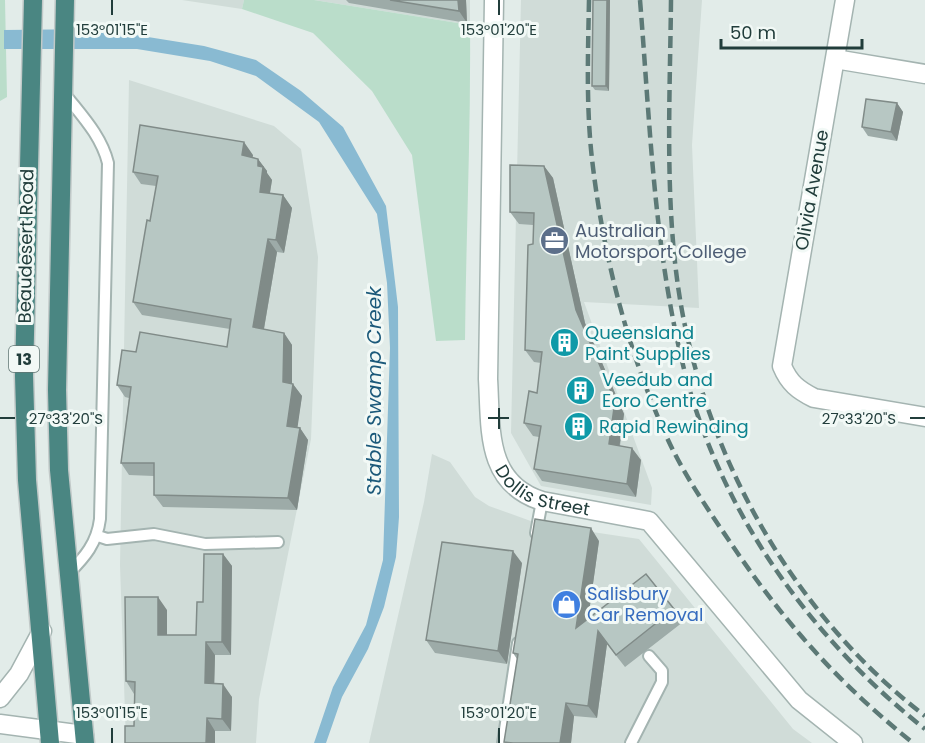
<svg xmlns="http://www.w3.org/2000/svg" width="925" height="743" font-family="Poppins,sans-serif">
  <rect width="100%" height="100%" fill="#e2ece9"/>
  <path fill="#d0dcd8" d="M182 0H244L242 9Z
    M314 0H470V25Z
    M521 0H702L692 145 699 308 584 302 652 488 651 505 541 486 511 433Z
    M129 80 274 126 301 149 318 257 311 439 259 699 256 743H126L120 565Z
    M432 454 450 462 475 497 489 506 539 524 639 539 793 729 812 743H369L424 502Z"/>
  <path fill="#baddca" d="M0 0H5L7 97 0 101Z
    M244 0H314L470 25C471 130 466 234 465 340L436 341 412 155 372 91 313 33 242 9Z"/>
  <path fill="#89bad2" d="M98 29 204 46 256 60 301 91 343 127 386 206 398 307 399 517 396 557 384 607 368 649 342 697 326 743H314L333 687 366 625 383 560 390 348 387 283 377 214 319 122 256 76 210 61 137 49H4V30Z"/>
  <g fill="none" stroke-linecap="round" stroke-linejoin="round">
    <defs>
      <path id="service" d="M64 93C81 115 101 135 108 163L100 519C97 543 85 557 68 574
        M536 533 542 501
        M98 536 107 539 154 534 205 544 278 542
        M503 743 518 643
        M631 743 662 682V671L649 656"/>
      <path id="minor" d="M845 0 782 366C789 383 798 390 814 398L925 417
        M835 59 925 74"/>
      <g id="tertiary">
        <path id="s1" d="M494 0 488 379C491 429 485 483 542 501L649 521 799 700 853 743"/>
        <path d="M0 698 19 674 42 631"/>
        <path d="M0 724 84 735"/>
      </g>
      <path id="trunk" d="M33 0 24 376 27 480 50 743
        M65 0 57 390 59 470 85 743"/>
    </defs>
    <use href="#service" stroke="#a4b4b1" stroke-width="14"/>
    <use href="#minor" stroke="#a4b4b1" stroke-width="21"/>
    <use href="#tertiary" stroke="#a4b4b1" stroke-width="21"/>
    <use href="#trunk" stroke="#c1c9c8" stroke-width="21"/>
    <use href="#service" stroke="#fff" stroke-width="10"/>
    <use href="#minor" stroke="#fff" stroke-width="18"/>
    <use href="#tertiary" stroke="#fff" stroke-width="18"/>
    <use href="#trunk" stroke="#4a8682" stroke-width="18"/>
    <path stroke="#5c7976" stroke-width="4.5" stroke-dasharray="12 6" stroke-linecap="butt" d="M589 0C588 53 586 106 592 159 603 255 628 354 669 442 685 476 707 508 728 539 782 620 837 682 913 743
      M640 0C650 123 654 250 684 369 720 512 811 639 925 729
      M671 0C670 106 663 222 685 326 717 478 802 621 925 716"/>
  </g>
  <path fill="#9daba8" d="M346 0H466L467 23 349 3Z
    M593 0H610L609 91 595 90 592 86Z
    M897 103 903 112 897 141 868 136 862 127Z
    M253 155 252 157 258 159 267 171V173L272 180 270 193 283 195 292 208 284 253 277 252 264 329 284 333 292 345V383L302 396 297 427 300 428 308 440 297 510 163 507 154 495V476L129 475 121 463 129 398 125 397 117 385 136 352 227 347 230 329 142 315 133 302 150 221 156 186 141 184 133 172Z
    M544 166 553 178 585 323 624 414 620 446 641 460 636 497 542 481 534 469 539 437 533 436 524 423 537 393 541 363 534 362 525 350 533 244V225L519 224 510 212Z
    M599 541 588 619 674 609 683 622 625 667 607 644 597 718 574 716 571 743H505L504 742 517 659 513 653Z
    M223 554 232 566 231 655H215L214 683 232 697 231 731H215V743H125L134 726V694L126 681 167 610V635H196L203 602Z
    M522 563 507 664 435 653 426 640Z"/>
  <path fill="#808b88" d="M458 0H466L467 23 459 11Z
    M607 0H610L609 91 606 86Z
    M897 103 903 112 897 141 891 132Z
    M244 142 253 155 251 168 242 155Z
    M258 159 267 171V173L272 180 268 204 260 192 258 166Z
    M544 166 553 178 585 323 624 414 618 456 609 444 576 310Z
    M283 195 292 208 284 253 276 240Z
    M268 239 277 252 262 340 253 327Z
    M284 333 292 345V390L293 384 302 396 296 438 287 426 283 382Z
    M300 428 308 440 297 510 288 498Z
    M632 448 641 460 636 497 627 484Z
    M591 528 599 541 585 641 576 628Z
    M513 551 522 563 507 664 498 651Z
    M223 554 232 566 231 655 222 642Z
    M158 597 167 610V647L158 635Z
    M598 631 607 644 597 718 588 706Z
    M206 642 215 655 214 696 205 683Z
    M223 684 232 697 231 731 222 719Z
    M566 703 574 716 571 743H560Z
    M207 718 215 731V743H206Z"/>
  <path fill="#b7c7c3" stroke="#808b88" stroke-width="1.5" d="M390 0H458L459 11Z
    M593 0H607L606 86H592Z
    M866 99 897 103 891 132 862 127Z
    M140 125 244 142 242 155 258 159V166L263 167 260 192 283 195 276 240 268 239 253 327 284 333 283 382 293 384 287 426 300 428 288 498 154 495V463H121L131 387 117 385 122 350 136 352 140 332 227 347 231 319 133 302 147 220 150 221 158 176 133 172Z
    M510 165 544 166 576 310 615 401 609 444 632 448 627 484 534 469 541 426 524 423 529 391 537 393 542 352 525 350 528 245 533 244 534 213 510 212Z
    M535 519 591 528 576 628 646 574 674 609 616 655 598 631 588 706 566 703 560 743H513L504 742 518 654 513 653Z
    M442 542 513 551 498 651 426 640Z
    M204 554H223L222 642H206L205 683 223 684 222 719 207 718 206 743H125V726H134L135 682 126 681 125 597H158V635H196L197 602H203Z"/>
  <path fill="none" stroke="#213d3b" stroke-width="2" d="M112 0V15M499 0V15M499 408V429M0 418H15M488 418H509M910 418H925M112 728V743M499 728V743"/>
  <defs>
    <symbol id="office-disc" viewBox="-11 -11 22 22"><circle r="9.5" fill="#5c6f8a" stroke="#f2f9f6"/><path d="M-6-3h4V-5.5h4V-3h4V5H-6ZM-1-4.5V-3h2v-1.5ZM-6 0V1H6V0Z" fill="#fff"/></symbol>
    <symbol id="building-disc" viewBox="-11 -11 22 22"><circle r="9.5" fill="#0f9aa8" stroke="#f2f9f6"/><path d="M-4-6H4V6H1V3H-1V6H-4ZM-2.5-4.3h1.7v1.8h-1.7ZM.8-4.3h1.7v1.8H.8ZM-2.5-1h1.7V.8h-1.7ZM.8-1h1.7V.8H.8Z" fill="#fff"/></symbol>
    <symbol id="shop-disc" viewBox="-11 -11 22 22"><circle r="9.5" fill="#3f7fe0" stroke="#f2f9f6"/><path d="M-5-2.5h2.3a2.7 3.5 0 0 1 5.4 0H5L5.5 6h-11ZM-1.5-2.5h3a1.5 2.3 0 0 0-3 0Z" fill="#fff"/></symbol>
  </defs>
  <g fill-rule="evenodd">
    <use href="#office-disc" x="538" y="224" width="33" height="33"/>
    <use href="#building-disc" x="548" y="326" width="33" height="33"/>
    <use href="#building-disc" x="564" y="374" width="33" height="33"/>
    <use href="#building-disc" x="562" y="410" width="33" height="33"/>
    <use href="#shop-disc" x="550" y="588" width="33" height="33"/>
  </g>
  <g text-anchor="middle" stroke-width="6" stroke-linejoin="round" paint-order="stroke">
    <rect fill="#f2f9f6" stroke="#607573" stroke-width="1.5" x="9" y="346" width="30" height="26" rx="4.5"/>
    <g font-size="16" font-weight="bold" fill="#213d3b">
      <text x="24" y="365">13</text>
    </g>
    <g font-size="18" fill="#213d3b" stroke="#f2f9f6">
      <text transform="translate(812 190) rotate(-80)" y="6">Olivia Avenue</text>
      <text transform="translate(26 246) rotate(-89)" y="6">Beaudesert Road</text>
      <text dy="6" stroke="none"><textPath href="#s1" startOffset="520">Dollis Street</textPath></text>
    </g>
    <g font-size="18" fill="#4e5e75" stroke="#f2f9f6" text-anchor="start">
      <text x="575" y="237">Australian<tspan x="575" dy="21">Motorsport College</tspan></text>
    </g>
    <g font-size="18" fill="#0d838f" stroke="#f2f9f6" text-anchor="start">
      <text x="585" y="339">Queensland<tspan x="585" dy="21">Paint Supplies</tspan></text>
      <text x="602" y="386">Veedub and<tspan x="602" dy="21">Eoro Centre</tspan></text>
      <text x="599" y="433">Rapid Rewinding</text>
    </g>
    <g font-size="18" fill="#366cbe" stroke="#f2f9f6" text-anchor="start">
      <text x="587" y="600">Salisbury<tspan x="587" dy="21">Car Removal</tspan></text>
    </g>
    <g font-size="20" font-style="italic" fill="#1b597a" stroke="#f2f9f6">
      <text transform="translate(374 391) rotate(-90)" y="7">Stable Swamp Creek</text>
    </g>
  </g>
  <g font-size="15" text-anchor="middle" fill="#213d3b" stroke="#f2f9f6" stroke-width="6" stroke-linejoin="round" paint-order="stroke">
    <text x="112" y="35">153°01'15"E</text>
    <text x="499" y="35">153°01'20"E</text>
    <text x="66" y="424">27°33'20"S</text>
    <text x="859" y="424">27°33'20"S</text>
    <text x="112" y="718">153°01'15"E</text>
    <text x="499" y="718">153°01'20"E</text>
  </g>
  <path d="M721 39v9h141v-9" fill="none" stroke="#213d3b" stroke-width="3"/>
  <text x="730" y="39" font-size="18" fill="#213d3b" stroke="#f2f9f6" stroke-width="4.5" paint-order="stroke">50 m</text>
</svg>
